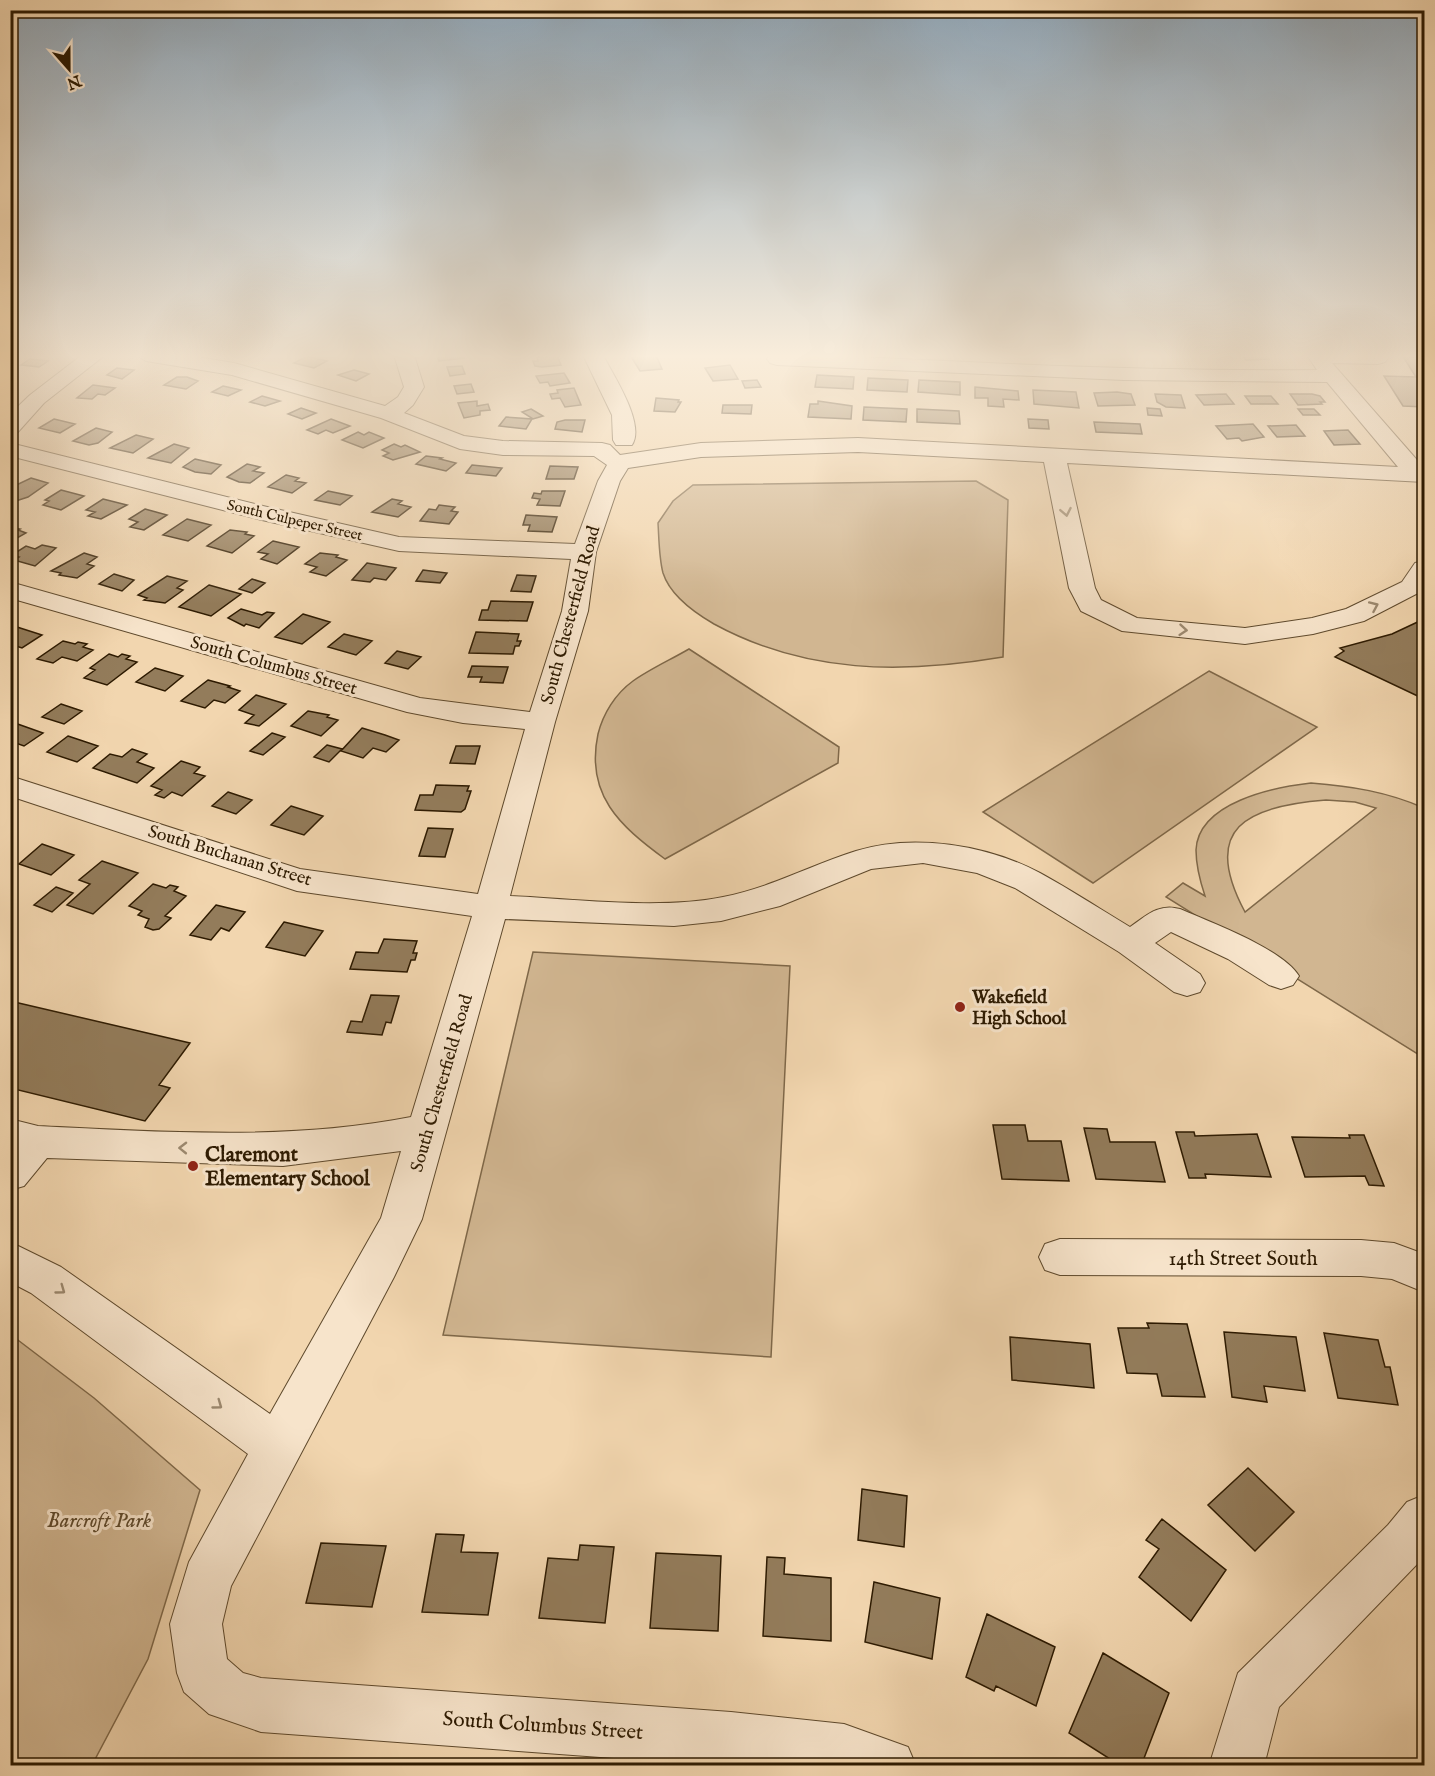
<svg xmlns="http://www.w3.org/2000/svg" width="1435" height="1776" font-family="'IM FELL English',serif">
  <rect width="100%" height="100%" fill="#f2d6af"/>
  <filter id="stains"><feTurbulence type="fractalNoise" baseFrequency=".00333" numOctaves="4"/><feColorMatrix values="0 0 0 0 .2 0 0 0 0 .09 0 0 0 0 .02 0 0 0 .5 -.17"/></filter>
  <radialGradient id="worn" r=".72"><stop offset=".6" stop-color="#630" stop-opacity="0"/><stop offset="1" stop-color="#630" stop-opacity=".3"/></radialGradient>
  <path fill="#d1b691" stroke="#7f6849" stroke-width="1.5" fill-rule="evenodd" d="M976 481 1008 500 1003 657C902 674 806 674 714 624 695 613 670 595 663 573 659 558 659 539 658 523L673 501 693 485Z
    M689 649 839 747 838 763 665 859C620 826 585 795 598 734 603 714 615 694 633 681 650 669 670 660 689 649Z
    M1209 671 1317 727 1093 883 983 812Z
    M1311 783C1351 786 1388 792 1424 808V1058L1166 897 1183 883 1205 896C1200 881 1196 866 1196 850 1198 802 1275 787 1311 783ZM1326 800 1355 802 1376 808 1245 912C1200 828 1247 806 1326 800Z
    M533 952 790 966 771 1357 443 1335Z
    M10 1334 94 1398 200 1490 148 1659 92 1765H11Z"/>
  <path fill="#937c5b" stroke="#2d1a01" stroke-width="1.5" d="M437 355H463L464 358 439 361Z
    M557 355 561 365 542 367 535 366 533 361H538L537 357Z
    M630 355H656L662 369 640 371Z
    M1242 355H1266L1269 359 1246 360Z
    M1402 355H1424V407L1403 406 1384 376 1416 377Z
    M307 356 327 361 314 368 294 363Z
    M30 359 48 361 39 367 21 365Z
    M730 365 738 379 713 381 705 368Z
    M462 366 465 374 450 376 447 367Z
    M117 368 134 370 122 379 107 375Z
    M354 370 369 374 356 381 338 375Z
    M564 373 570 383 550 386 548 382 540 383 536 376Z
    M817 375 854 377 853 389 815 387Z
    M177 377H187L198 381 186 389 164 385Z
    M868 378 908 380 907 392 867 390Z
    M757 380 761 387 745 388 742 381Z
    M919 380 960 382V395L918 392Z
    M471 384 474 392 457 394 454 386Z
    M93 385 115 388 105 395 98 394 92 399 77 398Z
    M223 386 241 390 228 396 212 392Z
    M975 387 1018 391 1019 400 1003 399 1004 407 988 406V398H975Z
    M574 388 581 405 565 407 560 398 552 399 550 394 558 393 557 390Z
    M1033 390 1076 392 1079 408 1034 404Z
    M1117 392 1131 394 1135 405 1098 406 1094 393Z
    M1155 394 1181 395 1185 408 1166 407 1157 402Z
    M1226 394 1234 404 1204 405 1196 395Z
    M1290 394H1312L1320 396 1325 402H1320L1322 404 1298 405Z
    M262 396 280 401 265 406 250 402Z
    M1245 396H1271L1278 404H1251Z
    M656 398 679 400 678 402H681L675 412 654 411Z
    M477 401V406L488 404 490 410 480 411V415L464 418 458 403Z
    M818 401 852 406 851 419 808 417 810 404H818Z
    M723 405H752L751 414 722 413Z
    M864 407 907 409 906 422 863 420Z
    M301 408 316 413 302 419 288 414Z
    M1147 408 1160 409 1162 416 1148 415Z
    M531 409 543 416 533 419 522 412Z
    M917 409 959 411 960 424 917 422Z
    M1298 409H1314L1320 415H1303Z
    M506 417 532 419 526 429 499 426Z
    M54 419 75 424 60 433 39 428Z
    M331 419 350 426 333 433 326 430 318 434 307 430Z
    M1028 419 1048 420 1049 429 1029 428Z
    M565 420H585L582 432 555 429 557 422Z
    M1094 422 1140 424 1142 434 1096 432Z
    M1253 424 1264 437 1242 441 1239 438 1227 439 1216 426Z
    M1296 425 1305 436 1277 437 1268 426Z
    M96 428 112 432 98 443 89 445 73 441Z
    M1348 430 1360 444 1334 445 1324 431Z
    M358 432 364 435 369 432 384 438 363 448 342 440Z
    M136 435 153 439 133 453 110 448Z
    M174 444 189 448 171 463 148 458Z
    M394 444 401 447 405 445 420 452 393 460 383 456 389 453 382 450Z
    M426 456 442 458 440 459 456 463 446 471 416 464Z
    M195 459 221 465 211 474 195 472 183 467Z
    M247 464 260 467 253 471 264 473 250 483 239 482 227 477Z
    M472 465 502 468 496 476 466 473Z
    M550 466 578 467 574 479H546Z
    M286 475 299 478 295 481 306 483 292 493 268 487Z
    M31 478 48 483 28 497 16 501 10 499V488Z
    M61 490 84 496 61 510 43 505 49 501 45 500Z
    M328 491 352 496 340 505 315 500Z
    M542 491H565L560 506 537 505 540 499 532 498 534 493 541 494Z
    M103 499 127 505 101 519 88 516 95 512 86 510Z
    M392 499 402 501 398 504 411 507 398 517 372 512Z
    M439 505 455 507 451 511 458 512 449 524 420 521 429 509 436 510Z
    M145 509 167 515 144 530 130 527 138 522 129 519Z
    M526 515 557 517 552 532 528 531 530 525H523Z
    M187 519 211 525 188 541 163 535Z
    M10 527 20 529 18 530 26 533 10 542Z
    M230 530 247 532 245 534 254 536 232 553 207 546Z
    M273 541 299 547 277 564 261 559 268 554 258 552Z
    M42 545 56 548 35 566 14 560 19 557 12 555 26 546 35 549Z
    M84 553 97 557 87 564 94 566 77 578 59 575 61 573 51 571Z
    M320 553 338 555 336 557 347 560 326 576 310 572 317 567 305 564Z
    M367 563 396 568 386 580 374 578 370 582 352 580Z
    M423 570 447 573 440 583 416 581Z
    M114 574 134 580 122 591 99 584Z
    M517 575 536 576 531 592 511 591Z
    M167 576 187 581 177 588 183 590 165 603 144 600 147 598 138 595Z
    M252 579 265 583 252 593 239 589Z
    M209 585 241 594 211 616 179 607Z
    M491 601 533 602 527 621 479 620 482 610H488Z
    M241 609 262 615 267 612 274 613 259 628 246 624 244 626 228 618Z
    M303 614 330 622 302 644 275 637Z
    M1424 619V699L1335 657 1344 651 1340 648 1392 634Z
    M17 627 42 635 22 648 10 644V631Z
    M476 632 519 634 517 641H521L519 646H515L513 654 469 653Z
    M344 634 372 641 356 655 328 647Z
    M63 641 75 644 78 642 87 644 83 647 93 650 77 661 62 657 53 663 37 659Z
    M397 651 421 657 408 669 385 663Z
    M109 654 118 657 122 654 130 656 126 659 137 662 107 685 84 678 95 670 90 668Z
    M472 666 508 667 503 683 480 682 482 677H468Z
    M155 668 183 676 165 691 136 682Z
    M208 680 230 686 228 687 240 691 225 703 214 700 205 708 181 701Z
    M256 695 286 704 259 726 245 723 254 715 239 710Z
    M61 704 82 711 64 724 42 717Z
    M308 711 329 715 327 717 338 720 321 736 291 726Z
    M12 722 43 733 24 746 10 741Z
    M362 728 385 735 399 740 386 752 373 748 363 758 341 751Z
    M272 733 285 737 263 755 250 751Z
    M68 736 98 746 77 762 47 752Z
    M327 745 342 749 329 762 314 757Z
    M456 746H480L475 764 450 763Z
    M132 749 147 754 137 762 154 768 137 783 93 768 110 754 122 757Z
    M181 761 200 767 194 773 205 776 182 796 172 792 164 798 155 795 162 790 151 786Z
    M436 785 469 786 467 791H471L465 809 461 812 415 810 420 795H433Z
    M228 792 252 800 236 814 212 806Z
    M291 806 323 816 304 835 271 825Z
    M428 828 453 829 445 857 419 856Z
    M42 844 74 855 51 875 19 864Z
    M102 861 138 873 93 914 67 905 90 884 79 880Z
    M153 884 166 888 170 885 178 887 174 891 186 896 165 916 171 918 159 929 153 930 145 927 149 919 138 915 142 911 129 906Z
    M56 887 73 893 52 912 34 905Z
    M216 905 245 912 229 931 221 928 211 940 190 935Z
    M284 922 323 931 305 956 266 947Z
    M384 939 417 941 413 953H417L415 960H411L407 972 350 969 356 952 378 953Z
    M371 995 399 996 391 1023 386 1022 382 1035 347 1032 351 1021 362 1022Z
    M10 1001 190 1043 159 1085 170 1088 145 1121 10 1088Z
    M993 1125H1025L1028 1141H1061L1069 1181 1002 1179Z
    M1084 1128 1107 1129 1110 1142H1155L1165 1182 1096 1179Z
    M1176 1132H1194L1195 1136 1257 1134 1271 1177 1205 1174 1206 1178H1189Z
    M1349 1135H1364L1384 1186 1369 1185 1365 1176 1305 1177 1292 1137 1350 1138Z
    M1147 1323 1187 1324 1205 1397 1162 1396 1157 1374 1127 1373 1118 1328H1149Z
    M1224 1332 1296 1337 1305 1391 1264 1386 1267 1402 1232 1397Z
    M1324 1333 1378 1340 1385 1367H1390L1398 1405 1338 1398Z
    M1010 1337 1090 1344 1094 1388 1012 1380Z
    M1248 1468 1294 1512 1255 1551 1208 1505Z
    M862 1489 907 1496 904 1547 858 1540Z
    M1162 1519 1226 1570 1191 1621 1139 1577 1159 1549 1146 1540Z
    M436 1534 464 1535 461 1552 498 1553 488 1615 422 1612Z
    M321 1543 386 1546 372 1607 306 1603Z
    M580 1545 614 1547 605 1623 539 1618 548 1558 578 1560Z
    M656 1553 721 1556 718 1631 650 1628Z
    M767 1557 785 1558 784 1574 831 1578V1641L763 1636Z
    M874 1582 940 1598 932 1659 865 1642Z
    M987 1614 1055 1647 1036 1706 996 1686 994 1691 966 1677Z
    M1103 1653 1169 1693 1141 1766H1121L1069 1733Z"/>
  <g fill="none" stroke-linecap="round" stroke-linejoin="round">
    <defs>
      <path id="minor" d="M82 355H105L44 403 18 432 10 433V414L30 395Z
        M136 355H185L234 363 385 406 398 397 404 387 394 355H414L424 387 413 405 404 413 464 436 503 441 602 443 610 445 620 455 701 443 858 438 1398 467 1327 382 1124 380 777 365 770 363 767 359 770 355C843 355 916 360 989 363 1098 368 1207 371 1317 370L1307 355H1386L1388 358 1385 362 1378 364 1332 363 1424 468V482L1067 463 1095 588 1101 600 1137 618 1245 628 1312 618 1346 609 1402 582 1415 563 1424 561V586L1420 592 1364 621 1313 634 1245 644 1122 631 1081 611 1069 588 1044 462 858 452 701 457 628 468 620 481 596 552 588 611 555 722 510 896C577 899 659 910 723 897 770 888 811 865 856 851 913 833 988 845 1040 873 1071 890 1100 909 1130 927 1147 915 1159 903 1180 909 1210 922 1283 949 1299 976L1293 985 1281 989 1269 985 1228 959 1171 932 1155 943 1200 974 1205 983 1200 992 1187 996 1174 992 1119 952 1015 888 977 873 923 863 871 869 780 906 721 921 674 926 505 919 422 1219 394 1277 231 1586 222 1624 227 1659 243 1673 261 1678 731 1712 844 1724 908 1747 916 1766H723L261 1732 209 1714 184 1692 177 1673 170 1624 189 1562 248 1454 31 1293 10 1282V1242L61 1267 270 1414 381 1218 401 1151 283 1166 47 1158 24 1186 10 1190V1119L38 1126C163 1132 288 1141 411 1117L472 916 297 891 10 796V776L300 869 478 894 525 729 463 723 407 712 10 598V582L420 698 530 712 562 611 571 559 399 551 262 520 10 456V443L263 506 399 537 575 544 598 481 607 465 594 456 503 455 460 449 381 418 232 375 146 361Z
        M583 355H603C613 375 646 424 632 445H616L613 440 612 415Z
        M1060 1239 1361 1240 1394 1243 1424 1254V1292L1392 1279 1361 1276 1060 1275 1045 1270 1039 1257 1045 1244Z
        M1424 1495V1557L1279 1707 1264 1766H1209L1238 1673 1388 1525 1407 1502Z"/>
    </defs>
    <use href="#minor" stroke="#5e492c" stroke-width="2"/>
    <use href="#minor" fill="#f7e4cb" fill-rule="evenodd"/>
  </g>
  <defs><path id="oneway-chevron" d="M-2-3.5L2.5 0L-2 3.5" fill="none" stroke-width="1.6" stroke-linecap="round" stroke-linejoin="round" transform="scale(1.5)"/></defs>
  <g stroke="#9c8970">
    <use href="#oneway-chevron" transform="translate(1066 512) rotate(79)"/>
    <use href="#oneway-chevron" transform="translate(1374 606) rotate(-24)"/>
    <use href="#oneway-chevron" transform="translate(1183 630) rotate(5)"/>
    <use href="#oneway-chevron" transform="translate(183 1148) rotate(-179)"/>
    <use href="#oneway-chevron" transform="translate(61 1290) rotate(36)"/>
    <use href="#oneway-chevron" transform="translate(218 1405) rotate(36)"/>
  </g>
  <linearGradient id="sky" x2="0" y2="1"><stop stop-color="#91a8ba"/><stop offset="0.59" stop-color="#f9eddb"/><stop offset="1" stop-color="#f9eddb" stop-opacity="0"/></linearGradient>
  <rect width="1435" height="604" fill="url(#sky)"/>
  <g fill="#8f2418" stroke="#f7e4cb" stroke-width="2">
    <circle cx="960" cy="1007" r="6"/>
    <circle cx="193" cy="1166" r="6"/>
  </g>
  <g text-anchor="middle" stroke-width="6" stroke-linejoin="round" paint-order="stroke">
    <g font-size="15" fill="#2d1a01" stroke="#f7e4cb">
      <text transform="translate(295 520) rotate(13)" y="5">South Culpeper Street</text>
    </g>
    <g font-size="18" fill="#2d1a01" stroke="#f7e4cb">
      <text transform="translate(570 615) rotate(-75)" y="6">South Chesterfield Road</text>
      <text transform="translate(274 665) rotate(16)" y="6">South Columbus Street</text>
      <text transform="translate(230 855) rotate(17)" y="6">South Buchanan Street</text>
      <text transform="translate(441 1083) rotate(-74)" y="6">South Chesterfield Road</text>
    </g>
    <g font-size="18" font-weight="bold" fill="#2d1a01" stroke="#f7e4cb" text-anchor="start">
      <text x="972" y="1003">Wakefield<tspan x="972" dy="21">High School</tspan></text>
    </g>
    <g font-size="21" font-weight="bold" fill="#2d1a01" stroke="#f7e4cb" text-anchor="start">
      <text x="205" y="1161">Claremont<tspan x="205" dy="24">Elementary School</tspan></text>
    </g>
    <g font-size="21" fill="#2d1a01" stroke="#f7e4cb">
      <text x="1243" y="1265">14th Street South</text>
      <text transform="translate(543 1725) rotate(4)" y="7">South Columbus Street</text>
    </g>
    <g font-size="21" font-style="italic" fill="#5e492c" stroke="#f7e4cb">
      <text x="99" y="1527">Barcroft Park</text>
    </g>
  </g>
  <rect width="1435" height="1776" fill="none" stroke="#f2d6af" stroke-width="36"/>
  <rect x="12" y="12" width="1411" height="1752" fill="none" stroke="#2d1a01" stroke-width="3"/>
  <rect x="18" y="18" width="1399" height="1740" fill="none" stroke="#2d1a01" stroke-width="1.5"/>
  <g transform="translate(69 69) rotate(159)" stroke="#f7e4cb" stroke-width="4.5" paint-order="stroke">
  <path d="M0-4.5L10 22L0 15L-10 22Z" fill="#2d1a01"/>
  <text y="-9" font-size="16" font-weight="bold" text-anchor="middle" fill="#2d1a01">N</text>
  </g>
  <rect width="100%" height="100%" filter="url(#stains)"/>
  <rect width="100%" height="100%" fill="url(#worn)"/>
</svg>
